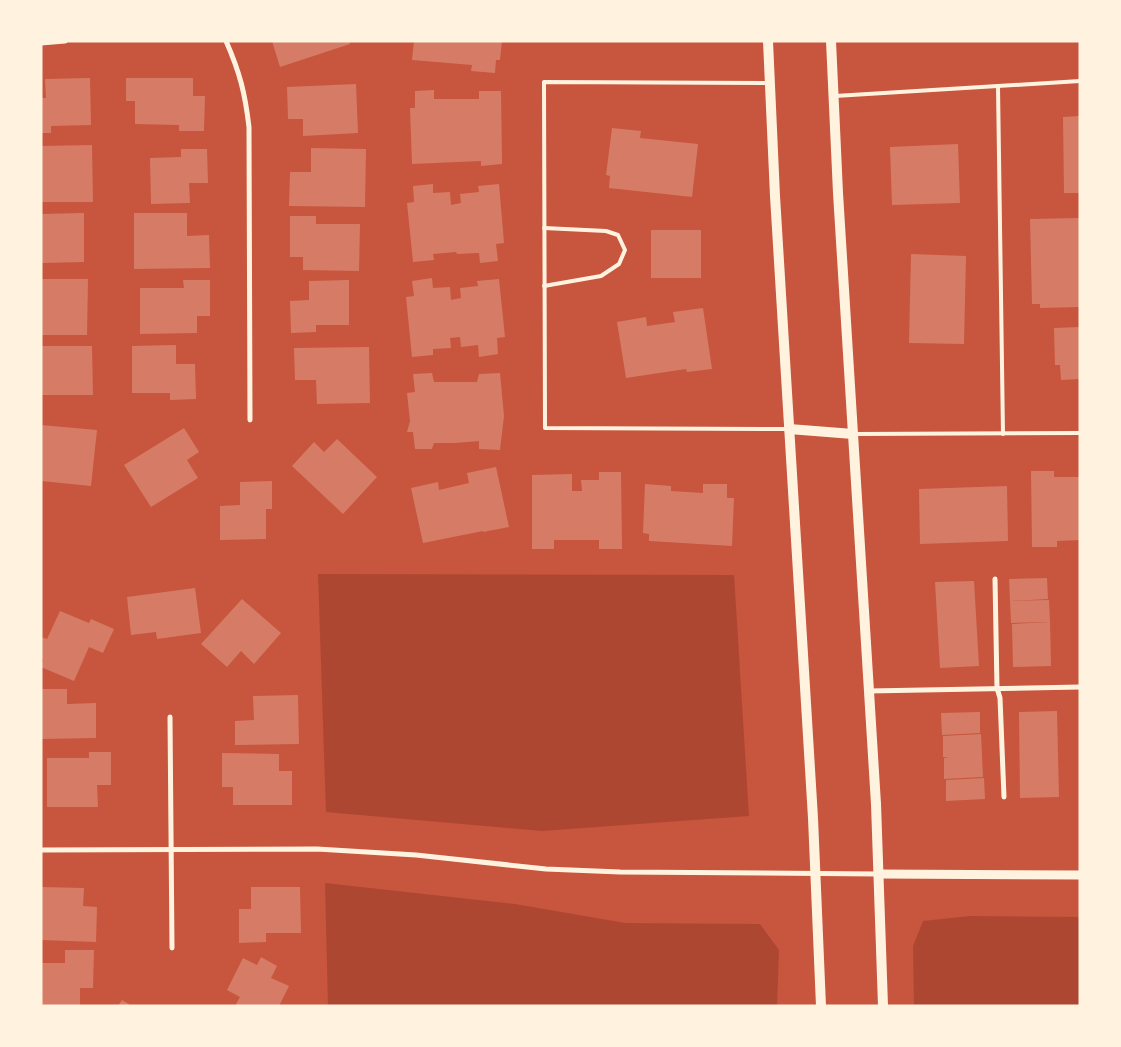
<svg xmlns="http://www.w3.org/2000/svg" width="1121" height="1047" font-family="Bitter,serif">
	<rect width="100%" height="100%" fill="#c8553d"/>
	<g fill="#ae4732">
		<path d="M318,574L734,575L749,816L542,831L326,812Z"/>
		<path d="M325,883L515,904L625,923L760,924L779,950L777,1006H328Z"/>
		<path d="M970,916L1080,917V1006H914L913,946L923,921Z"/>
	</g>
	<g fill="#d67c66">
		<path d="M272,41H349L350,44L280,67Z"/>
		<path d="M414,41H502L500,60H496L495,73L471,71L472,65L412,60Z"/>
		<path d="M90,78L91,125L51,126V133H41V98H46L45,79Z"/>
		<path d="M126,78H193V96H205L204,131H179V125L135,124V101H126Z"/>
		<path d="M356,84L358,133L303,136V119H288L287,87Z"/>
		<path d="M434,90V99H479V91H501L502,164L481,166V161L412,164L410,108H415V91Z"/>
		<path d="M1080,116V193H1064L1063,117Z"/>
		<path d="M612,128L641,131L640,138L698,144L692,197L609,188L610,176L606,175Z"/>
		<path d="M958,144L960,203L892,205L890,147Z"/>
		<path d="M92,145L93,202H41V146Z"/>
		<path d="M311,148L366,149L365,207L289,206L290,172H311Z"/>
		<path d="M181,149H207L208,183H189L190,203L151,204L150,158L181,157Z"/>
		<path d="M433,184V193L450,192L451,205L461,203L460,194L479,192L478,186L499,184L504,243L496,244L498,261L480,263L479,253L457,254L456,252L433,254L434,260L413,262L407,203L414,202L413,186Z"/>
		<path d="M84,213V262L41,263V214Z"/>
		<path d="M134,213H187V236L209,235L210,268L134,269Z"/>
		<path d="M290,216H316V224H360L359,271L303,270V257H290Z"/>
		<path d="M1080,218V307L1040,308V304H1032L1030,219Z"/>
		<rect x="651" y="230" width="50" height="48"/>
		<path d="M911,254L966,256L964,344L909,343Z"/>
		<path d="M432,278L433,288L450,287L451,300L461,298L460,288L478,286L477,281L499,279L505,337L497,338L498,354L479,357L478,345L461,347L460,337L450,338L451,348L433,349V355L412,357L406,297L414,296L412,281Z"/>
		<path d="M41,279H88L87,335H41Z"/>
		<path d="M183,280H210V316H197V333L140,334V288H184Z"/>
		<path d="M349,280V325H316V332L291,333L290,301L309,300V281Z"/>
		<path d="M703,308L712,369L687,372L686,369L626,378L617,322L646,317L647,326L675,322L673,312Z"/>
		<path d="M1080,327V379L1061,380L1060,365H1055L1054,328Z"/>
		<path d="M176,345V364H195L196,399L170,400V393H132V346Z"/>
		<path d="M41,346H92L93,395H41Z"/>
		<path d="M369,347L370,403L317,404L316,380H295L294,348Z"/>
		<path d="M432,373L434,382H477L479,374L500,373L504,416L500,450L479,449V441L455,443H434L432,449H415L413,432H407L410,421L407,393L415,392L413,374Z"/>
		<path d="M41,425L97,430L91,486L41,481Z"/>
		<path d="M184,428L199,452L187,460L198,478L151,507L124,465Z"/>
		<path d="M337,439L377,477L343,514L292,466L314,442L324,452Z"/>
		<path d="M496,467L509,527L483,532V531L423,543L411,488L438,482L439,490L469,483L467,473Z"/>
		<path d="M1031,471H1054V477H1080V540L1057,541V547H1032Z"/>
		<path d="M599,472H621L622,549H599V540H554V549H532V475L572,474V491H582L581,480H599Z"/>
		<path d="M272,481V509H266V539L220,540V506L240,505V482Z"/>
		<path d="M645,484L671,486V491L703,493V484H727V498H734L732,546L649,541V534L643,533Z"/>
		<path d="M1007,486L1008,541L920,544L919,489Z"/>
		<path d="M1047,578L1048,599L1010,601L1009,579Z"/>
		<path d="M974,581L979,666L940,668L935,582Z"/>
		<path d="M195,588L201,633L157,639L156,632L131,635L127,597Z"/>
		<path d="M242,599L281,633L254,664L241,651L227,667L201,644Z"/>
		<path d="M1049,600L1050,622L1011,623L1010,601Z"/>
		<path d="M60,611L89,623L91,619L114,629L103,653L89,647L74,681L41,667L43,660L41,659V637L47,639Z"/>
		<path d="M1050,622L1051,666L1013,667L1012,624Z"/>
		<path d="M41,689H67V704L96,703V738L41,739Z"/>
		<path d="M298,695L299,744L235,745V721L254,720L253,696Z"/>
		<path d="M1057,711L1059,797L1020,798L1019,712Z"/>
		<path d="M980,712V733L942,735L941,713Z"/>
		<path d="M981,734L983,777L944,779V758L949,757H943V736Z"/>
		<path d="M89,752H111V785H97L98,807H47V758H89Z"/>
		<path d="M222,753L279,754V771H292V805H233V787H222Z"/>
		<path d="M984,778L985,799L946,801V780Z"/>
		<path d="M41,887L84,888L83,906L97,907L96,942L41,940Z"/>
		<path d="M251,887H300L301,933H266V942L239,943V909H251Z"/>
		<path d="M65,950H94L93,988H80V1006H41V963H65Z"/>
		<path d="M261,957L277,966L271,978L289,986L279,1006H235L240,997L227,990L243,958L257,965Z"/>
		<path d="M122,1000L132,1006H118Z"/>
	</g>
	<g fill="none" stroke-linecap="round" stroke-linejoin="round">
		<g stroke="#fff3e0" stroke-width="4">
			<path d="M768,83L544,82L545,428L787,429"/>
			<path d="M998,86L1003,434"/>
			<path d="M835,96L1080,81"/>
			<path d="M544,228L606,231L618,235L625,250L619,264L601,276L544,286"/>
			<path d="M855,434L1080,433"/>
		</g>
		<g stroke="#fff3e0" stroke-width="5">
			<path d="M226,41C240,73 245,93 249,127L250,420"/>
			<path d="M41,43L65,41"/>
			<path d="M995,579L997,688L1000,698L1004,797"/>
			<path d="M869,691L1080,687"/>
			<path d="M170,717L172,948"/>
			<path d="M41,850L317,849L416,855L546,869L620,872L878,874"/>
		</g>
		<path stroke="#fff3e0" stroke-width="9" d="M878,874L1080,875"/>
		<g stroke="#fff3e0" stroke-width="10">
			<path d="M768,41L775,196L813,818L821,1006"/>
			<path d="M831,41L838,193L876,804L883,1006"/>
			<path d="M789,429L853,434"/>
		</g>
	</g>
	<rect width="1121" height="1047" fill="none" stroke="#fff3e0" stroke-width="85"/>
</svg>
